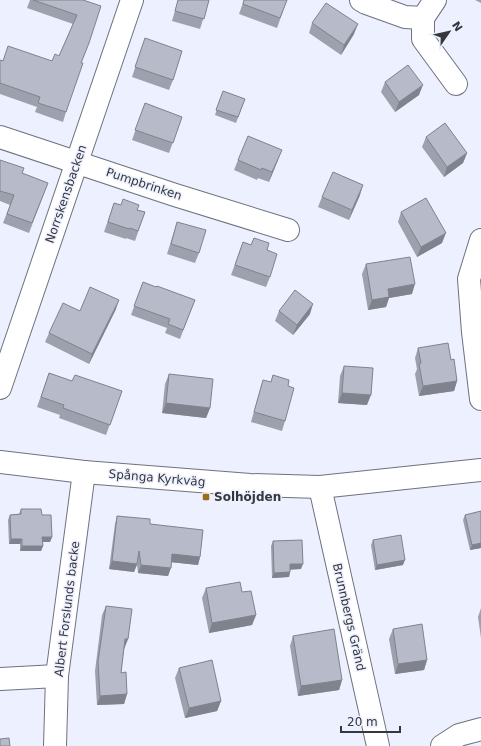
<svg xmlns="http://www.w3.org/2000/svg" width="481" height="746" font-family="'DejaVu Sans',sans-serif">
	<rect width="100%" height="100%" fill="#edf0ff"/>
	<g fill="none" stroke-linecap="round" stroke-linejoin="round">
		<defs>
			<g id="minor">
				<path d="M361,0L366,3L405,17L423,18"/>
				<path d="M435,0L423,18V39L456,84"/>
				<path d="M0,137L175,195L288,230"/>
				<path d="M481,240L469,279L473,332L481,399"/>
				<path d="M0,388L132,0"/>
				<path d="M0,462L84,472L250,485L320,487L481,470"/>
				<path d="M320,487L378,746"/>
				<path d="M0,679L57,676"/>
				<path d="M55,746L57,676L84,472"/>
				<path d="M442,746L459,735L481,729"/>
			</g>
		</defs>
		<use href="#minor" stroke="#6f717e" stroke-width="24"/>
		<use href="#minor" stroke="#fff" stroke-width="22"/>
	</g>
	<g fill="#9da0ad">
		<path d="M30,0H83L89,43L81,63L66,112L63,122L35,112L37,107L0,94V60L3,61H52L59,56L73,24L27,8Z"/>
		<path d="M178,0H209L200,29L172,21Z"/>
		<path d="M244,0H287L277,28L239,14Z"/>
		<path d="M475,0H481V3Z"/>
		<path d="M312,23L354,34L341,55L309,33Z"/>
		<path d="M145,38L173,80L169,90L132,77Z"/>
		<path d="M385,82L419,95L395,112L381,92Z"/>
		<path d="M223,91L245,99L236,123L215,115Z"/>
		<path d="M145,103L182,117L169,153L132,140Z"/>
		<path d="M426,137L467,153L463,163L444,177L422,147Z"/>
		<path d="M0,160L22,173L48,183L29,233L3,223L10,205L0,201Z"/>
		<path d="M238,160H278L269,182L258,178L257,180L234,170Z"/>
		<path d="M360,195L349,220L318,207L322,197Z"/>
		<path d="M114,203L145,212L135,241L126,238V239L104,232Z"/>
		<path d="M401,212L442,243L417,257L398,222Z"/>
		<path d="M177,222L199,253L195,263L167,254Z"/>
		<path d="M254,238L267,250L270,277L266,287L231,275L243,242L251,245Z"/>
		<path d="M366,264L412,294L389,298L386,307L368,310L362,274Z"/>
		<path d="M143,282L156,287L195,300L180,339L165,333L167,328L131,315Z"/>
		<path d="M116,309L89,364L45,342L49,333L80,311Z"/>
		<path d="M279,311L310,314L293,335L275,321Z"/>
		<path d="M418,348L451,360L457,381L454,391L419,396L415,374L417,369L415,358Z"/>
		<path d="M344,366L367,405L338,403L340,376Z"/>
		<path d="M49,373L72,381L122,391L106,435L59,418L60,415L37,407Z"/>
		<path d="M169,374L210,408L206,418L162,413L165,384Z"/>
		<path d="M273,375L288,386L285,421L282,431L251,422L260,390L263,380L271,382Z"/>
		<path d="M21,509L42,515L52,537L50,542H42L43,546L41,551H20V544H9L8,520L10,515L19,514Z"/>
		<path d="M481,511V548L470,550L463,520L465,515Z"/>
		<path d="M117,516L150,524L200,557L198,565L171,562L168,576L138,573L137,565L134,572L109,569L115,524Z"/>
		<path d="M373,540L403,565L375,570L371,545Z"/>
		<path d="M273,541L301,569H290V572L289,577L272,578L271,546Z"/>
		<path d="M206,588L242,592L256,615L252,625L209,633L202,598Z"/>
		<path d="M106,606L128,639L124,649L121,673L127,694L124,704L97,705L95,671L102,615Z"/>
		<path d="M481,608V638L478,617Z"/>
		<path d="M393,629L427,660L424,670L395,674L389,639Z"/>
		<path d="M293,636L342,680L339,690L298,696L290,646Z"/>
		<path d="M179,668L221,701L217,711L185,718L175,678Z"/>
	</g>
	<g fill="#80828d">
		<path d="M358,24L354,34L341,55L344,45Z"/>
		<path d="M423,85L419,95L395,112L399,102Z"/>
		<path d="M282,150L278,160L269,182L272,172Z"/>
		<path d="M467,153L463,163L444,177L447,167Z"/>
		<path d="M363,185L360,195L349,220L352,210Z"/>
		<path d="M446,233L442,243L417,257L421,247Z"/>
		<path d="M415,284L412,294L389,298L386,307L368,310L372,300L388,289Z"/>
		<path d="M119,300L116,309L89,364L92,354Z"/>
		<path d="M313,304L310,314L293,335L297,325Z"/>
		<path d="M457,381L454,391L419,396L423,386Z"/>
		<path d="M342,393L371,395L367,405L338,403Z"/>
		<path d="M166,403L210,408L206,418L162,413Z"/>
		<path d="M42,537H52L50,542H40Z"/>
		<path d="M11,539H22L20,544H9Z"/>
		<path d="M481,543V548L470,550L472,545Z"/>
		<path d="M22,546H43L41,551H20Z"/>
		<path d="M172,554L200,557L198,565L169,562Z"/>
		<path d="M405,560L403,565L375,570L377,565Z"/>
		<path d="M112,561L137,564L134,572L109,569Z"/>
		<path d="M290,564H303L301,569L288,570Z"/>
		<path d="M141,565L171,568L168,576L138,573Z"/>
		<path d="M290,572L289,577L272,578L274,573Z"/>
		<path d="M256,615L252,625L209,633L212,623Z"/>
		<path d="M125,639H128L124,649L121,648Z"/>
		<path d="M427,660L424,670L395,674L398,664Z"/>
		<path d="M342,680L339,690L298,696L301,686Z"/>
		<path d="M127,694L124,704L97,705L100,696Z"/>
		<path d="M221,701L217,711L185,718L189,708Z"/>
	</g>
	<g fill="#b7bac9" stroke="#80828d">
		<path d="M33,0H83L101,6L89,43L81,63H83L66,112L38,103L40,97L0,83V60L3,61L8,46L52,61L55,54L59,56L77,15Z"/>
		<path d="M178,0H209L204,19L175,11Z"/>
		<path d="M244,0H287L280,18L243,4Z"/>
		<path d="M326,3L358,24L344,45L312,23Z"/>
		<path d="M145,38L182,51L173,80L135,67Z"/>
		<path d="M408,65L423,85L399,102L385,82Z"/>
		<path d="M223,91L245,99L238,117L216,110Z"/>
		<path d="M145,103L182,117L173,143L135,130Z"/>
		<path d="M445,123L467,153L447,167L426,137Z"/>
		<path d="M248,136L282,150L272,172L262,168L261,170L238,160Z"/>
		<path d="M0,160L24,168L22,173L48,183L32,223L7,214L14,195L0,191Z"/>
		<path d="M333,172L363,185L352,210L322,197Z"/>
		<path d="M426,198L446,233L421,247L401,212Z"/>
		<path d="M123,199L139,205L137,210L145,212L138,231L130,228L129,229L108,222L114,203L121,205Z"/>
		<path d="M177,222L206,230L199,253L171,244Z"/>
		<path d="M254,238L269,243L267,250L277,254L270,277L235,265L243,242L251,245Z"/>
		<path d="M410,257L415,284L388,289L389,297L372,300L366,264Z"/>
		<path d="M143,282L156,287L157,286L195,300L183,330L168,324L170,319L134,306Z"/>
		<path d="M90,287L119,300L92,354L49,333L63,303L80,311Z"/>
		<path d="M295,290L313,304L297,325L279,311Z"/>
		<path d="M448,343L451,360L454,359L457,381L423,386L419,364L421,363L418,348Z"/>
		<path d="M344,366L373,368L371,395L342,393Z"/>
		<path d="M49,373L72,381L75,375L122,391L110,425L63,408L64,405L41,397Z"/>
		<path d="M169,374L213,379L210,408L166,403Z"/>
		<path d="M273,375L289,380L288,386L294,388L285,421L254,412L263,380L271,382Z"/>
		<path d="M21,509H41L42,515H51L52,537H42L43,546H22V539H11L10,515L21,514Z"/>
		<path d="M481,511V543L472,545L465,515Z"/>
		<path d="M117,516L150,519V524L203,530L200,557L172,554L171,568L141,565L139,551L137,564L112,561Z"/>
		<path d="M401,535L405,560L377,565L373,540Z"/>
		<path d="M302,540L303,564H290V572L274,573L273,541Z"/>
		<path d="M240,582L242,592L251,591L256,615L212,623L206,588Z"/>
		<path d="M106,606L132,609L128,639H125L121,673L126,672L127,694L100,696L98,662Z"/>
		<path d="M422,624L427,660L398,664L393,629Z"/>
		<path d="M334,629L342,680L301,686L293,636Z"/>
		<path d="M212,660L221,701L189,708L179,668Z"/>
		<path d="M9,738L10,746H0V739Z"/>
	</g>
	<rect fill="#9b6e1e" stroke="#edf0ff" stroke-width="1.5" x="202" y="493" width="8" height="8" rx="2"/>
	<g text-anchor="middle" stroke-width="3" stroke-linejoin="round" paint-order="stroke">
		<g font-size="12" fill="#35373c" stroke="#edf0ff">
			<text transform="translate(144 184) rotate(18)" y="4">Pumpbrinken</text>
			<text transform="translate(66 194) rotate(-71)" y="4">Norrskensbacken</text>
			<text transform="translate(157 478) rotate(5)" y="4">Spånga Kyrkväg</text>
			<text transform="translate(67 609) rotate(-83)" y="4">Albert Forslunds backe</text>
			<text transform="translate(349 617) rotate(77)" y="4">Brunnbergs Gränd</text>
		</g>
		<g font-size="12" font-weight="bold" fill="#35373c" stroke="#edf0ff" text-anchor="start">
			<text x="214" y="501">Solhöjden</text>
		</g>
	</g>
	<g transform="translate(449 32) rotate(56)" stroke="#edf0ff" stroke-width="3" paint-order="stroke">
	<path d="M0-3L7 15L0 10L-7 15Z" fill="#35373c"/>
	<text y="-6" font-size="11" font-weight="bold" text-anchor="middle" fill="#35373c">N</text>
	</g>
	<path d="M341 726v6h59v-6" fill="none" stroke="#35373c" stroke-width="2"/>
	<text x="347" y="726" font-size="12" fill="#35373c" stroke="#edf0ff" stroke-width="3" paint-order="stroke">20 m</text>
</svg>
